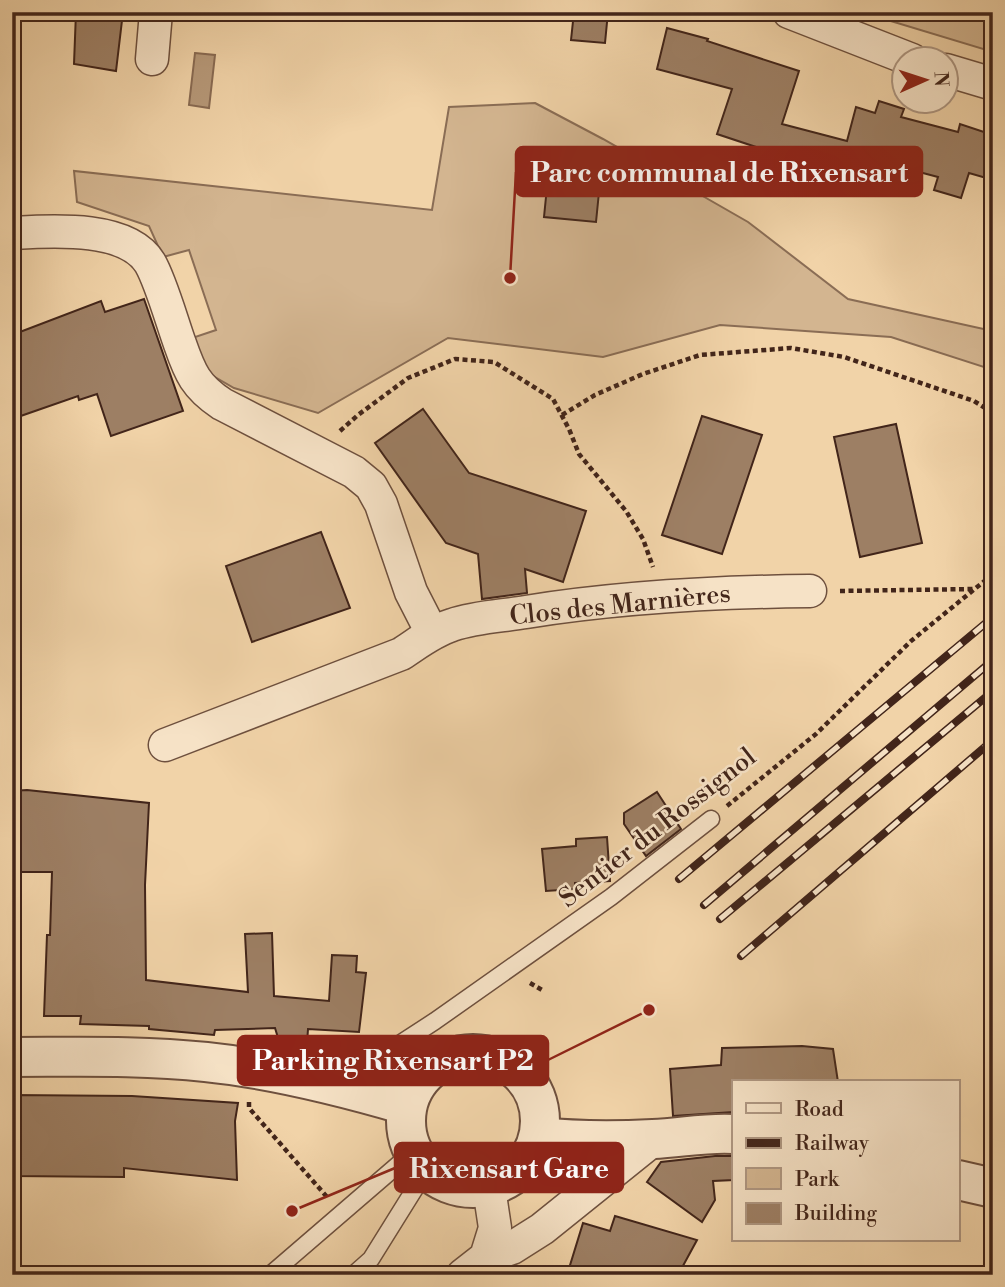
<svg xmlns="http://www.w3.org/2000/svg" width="1005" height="1287" font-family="'Libre Bodoni',serif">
	<rect width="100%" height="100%" fill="#f1d3a8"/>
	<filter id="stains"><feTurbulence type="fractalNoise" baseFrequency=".00286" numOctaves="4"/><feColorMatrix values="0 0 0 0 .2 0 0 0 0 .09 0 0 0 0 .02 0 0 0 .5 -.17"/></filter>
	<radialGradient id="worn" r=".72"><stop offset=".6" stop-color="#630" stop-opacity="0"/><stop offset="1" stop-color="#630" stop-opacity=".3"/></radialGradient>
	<g fill="#d3b590" stroke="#8a6d55" stroke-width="2">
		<path d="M861,12H993V52Z"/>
		<path d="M535,103L603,139L748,222L848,299L988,330L993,329V370L891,337L720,325L603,357L448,338L318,413L234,388L208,373L192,338L216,330L189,250L163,257L149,226L77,202L74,171L432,210L449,107Z"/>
	</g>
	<path fill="#b69878" stroke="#886a52" stroke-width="2" d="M195,53L215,55L209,108L189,105Z"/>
	<g fill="#9d7f64" stroke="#42251a" stroke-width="2">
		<path d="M76,12H123L116,71L74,64Z"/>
		<path d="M574,12H608L605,43L571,40Z"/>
		<path d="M667,28L708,39L707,41L799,71L782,124L847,141L856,107L875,113L879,101L904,109L901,117L958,132L960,124L993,135V180L969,173L961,198L934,190L938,177L889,164L861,173L838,166H813L717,134L732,89L657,69Z"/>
		<path d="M551,147L603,152L596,222L544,217Z"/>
		<path d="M144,299L183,411L111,436L97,394L79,400L78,396L12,419V335L101,301L105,312Z"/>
		<path d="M423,409L469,473L586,511L563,582L525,569L527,593L482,599L478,554L446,543L375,443Z"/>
		<path d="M702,416L762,435L722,554L662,535Z"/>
		<path d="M896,424L922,543L860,557L834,437Z"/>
		<path d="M321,532L350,608L252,642L226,566Z"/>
		<path d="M27,790L149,803L145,885L146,980L248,992L245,934L272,933L274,996L329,1001L332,955L357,956L356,972L366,973L359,1032L308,1029L307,1044L279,1041L275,1028L215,1030L214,1035L149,1029V1026L80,1024L81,1016H44L47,935H50L52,872H12V791Z"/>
		<path d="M657,792L681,829L646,856L624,824V813Z"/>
		<path d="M607,837L610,881L575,883V889L546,891L542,849L576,846V839Z"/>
		<path d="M802,1046L833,1049L838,1082H734V1112L673,1116L670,1069L721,1065L722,1048Z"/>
		<path d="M12,1095L132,1096L238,1103L235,1121L237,1180L124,1168V1177L12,1176Z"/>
		<path d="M715,1156H734V1180L713,1181L715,1200L702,1222L647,1182L661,1162Z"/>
		<path d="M615,1216L697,1240L678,1275H567L583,1223L610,1231Z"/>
	</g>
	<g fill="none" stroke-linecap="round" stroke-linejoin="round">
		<defs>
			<g id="service">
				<path d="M332,1078L392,1049L435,1021L611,897L711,819"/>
				<path d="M270,1275L400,1163L412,1148"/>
				<path d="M353,1275L371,1259L419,1182L433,1173"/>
			</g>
			<g id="minor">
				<path d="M789,12L912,60"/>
				<path d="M152,59L156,12"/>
				<path d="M946,70L993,84"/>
				<path d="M12,233C50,231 127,225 150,263C161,282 172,322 180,344C190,373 196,387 222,404L354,472L371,486L381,504L411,592L432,633"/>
				<path d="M165,745L401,654C418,643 433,631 452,625C475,617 502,616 526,612C620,597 715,592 810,591"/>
				<path d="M486,1257L512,1248L542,1229L654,1139"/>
				<path d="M463,1275L486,1257L495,1228L489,1188"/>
			</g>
			<g id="tertiary">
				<circle cx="473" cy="1121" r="67"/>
				<path d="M12,1057C77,1057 142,1055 206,1062C274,1069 341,1086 406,1105"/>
				<path d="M540,1137C577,1141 615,1141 653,1139C680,1138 707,1132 734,1134"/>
				<path d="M958,1180L993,1188"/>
			</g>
		</defs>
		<use href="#service" stroke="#6e503e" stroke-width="19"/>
		<use href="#minor" stroke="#6e503e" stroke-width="35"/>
		<use href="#tertiary" stroke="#6e503e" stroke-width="42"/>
		<g stroke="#42251a" stroke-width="4.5" stroke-dasharray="5 3.5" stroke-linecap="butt">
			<path d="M562,415L595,395L643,374L700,355L791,348L844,357L974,401L993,413"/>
			<path d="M340,431L358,415L408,378L455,359L494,362L553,399L569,429L579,454L626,511L643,539L653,567"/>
			<path d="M840,591L974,589"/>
			<path d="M727,806L816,734L911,641L993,574"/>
			<path d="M530,983L542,990"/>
			<path d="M249,1102V1108L327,1197"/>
		</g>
		<use href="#service" stroke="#f6e2c6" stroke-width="16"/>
		<use href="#minor" stroke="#f6e2c6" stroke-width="32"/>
		<use href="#tertiary" stroke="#f6e2c6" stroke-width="38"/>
		<defs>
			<g id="rail">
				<path d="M679,879L993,617"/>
				<path d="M704,905L993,660"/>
				<path d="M720,919L993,691"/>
				<path d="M741,956L993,740"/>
			</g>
		</defs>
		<use href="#rail" stroke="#42251a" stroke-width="8"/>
		<use href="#rail" stroke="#f6e2c6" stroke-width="5" stroke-dasharray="16" stroke-linecap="butt"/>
	</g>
	<g text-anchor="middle" stroke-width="5" stroke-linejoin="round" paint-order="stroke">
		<g font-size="26" fill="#42251a" stroke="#f6e2c6">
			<text transform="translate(620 604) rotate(-6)" y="9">Clos des Marnières</text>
			<text transform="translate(657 827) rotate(-38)" y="9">Sentier du Rossignol</text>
		</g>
	</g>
	<path fill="none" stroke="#8f2418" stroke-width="2.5" d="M510 278L516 172M649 1010L548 1060M292 1211L395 1168"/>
	<g fill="#8f2418" stroke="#f6e2c6" stroke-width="2.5">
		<circle cx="510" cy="278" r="7"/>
		<circle cx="649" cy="1010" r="7"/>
		<circle cx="292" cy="1211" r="7"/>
	</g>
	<g fill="#8f2418" stroke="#8f2418" stroke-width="2.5">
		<rect x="516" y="147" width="406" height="49" rx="7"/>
		<rect x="238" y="1036" width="310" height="49" rx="7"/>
		<rect x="395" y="1143" width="228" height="49" rx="7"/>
	</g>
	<g font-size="28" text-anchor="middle" font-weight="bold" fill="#fff">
		<text x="719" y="182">Parc communal de Rixensart</text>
		<text x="393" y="1070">Parking Rixensart P2</text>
		<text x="509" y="1178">Rixensart Gare</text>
	</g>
	<rect width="1005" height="1287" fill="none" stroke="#f1d3a8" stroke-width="42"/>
	<rect x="14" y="14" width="977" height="1259" fill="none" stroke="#42251a" stroke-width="3.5"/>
	<rect x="21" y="21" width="963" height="1245" fill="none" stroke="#42251a" stroke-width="2"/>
	<rect x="732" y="1080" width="228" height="161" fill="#f6e2c6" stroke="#ae9681" stroke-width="2"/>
	<rect x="746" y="1103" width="35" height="10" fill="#f6e2c6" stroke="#ae9681" stroke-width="2"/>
	<text x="795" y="1116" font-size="21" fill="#42251a">Road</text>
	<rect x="746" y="1138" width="35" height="10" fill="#42251a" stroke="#ae9681" stroke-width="2"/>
	<text x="795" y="1150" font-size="21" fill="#42251a">Railway</text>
	<rect x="746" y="1168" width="35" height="21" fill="#d3b590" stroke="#ae9681" stroke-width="2"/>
	<text x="795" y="1186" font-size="21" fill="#42251a">Park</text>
	<rect x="746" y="1203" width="35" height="21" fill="#9d7f64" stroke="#ae9681" stroke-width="2"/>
	<text x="795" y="1220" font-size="21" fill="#42251a">Building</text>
	<g transform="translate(925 80) rotate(87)"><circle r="33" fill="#f6e2c6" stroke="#ae9681" stroke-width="2"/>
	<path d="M0-5L12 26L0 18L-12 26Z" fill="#8f2418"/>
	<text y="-10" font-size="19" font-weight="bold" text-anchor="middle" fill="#42251a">N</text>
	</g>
	<rect width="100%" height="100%" filter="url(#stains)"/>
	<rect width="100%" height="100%" fill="url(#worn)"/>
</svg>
